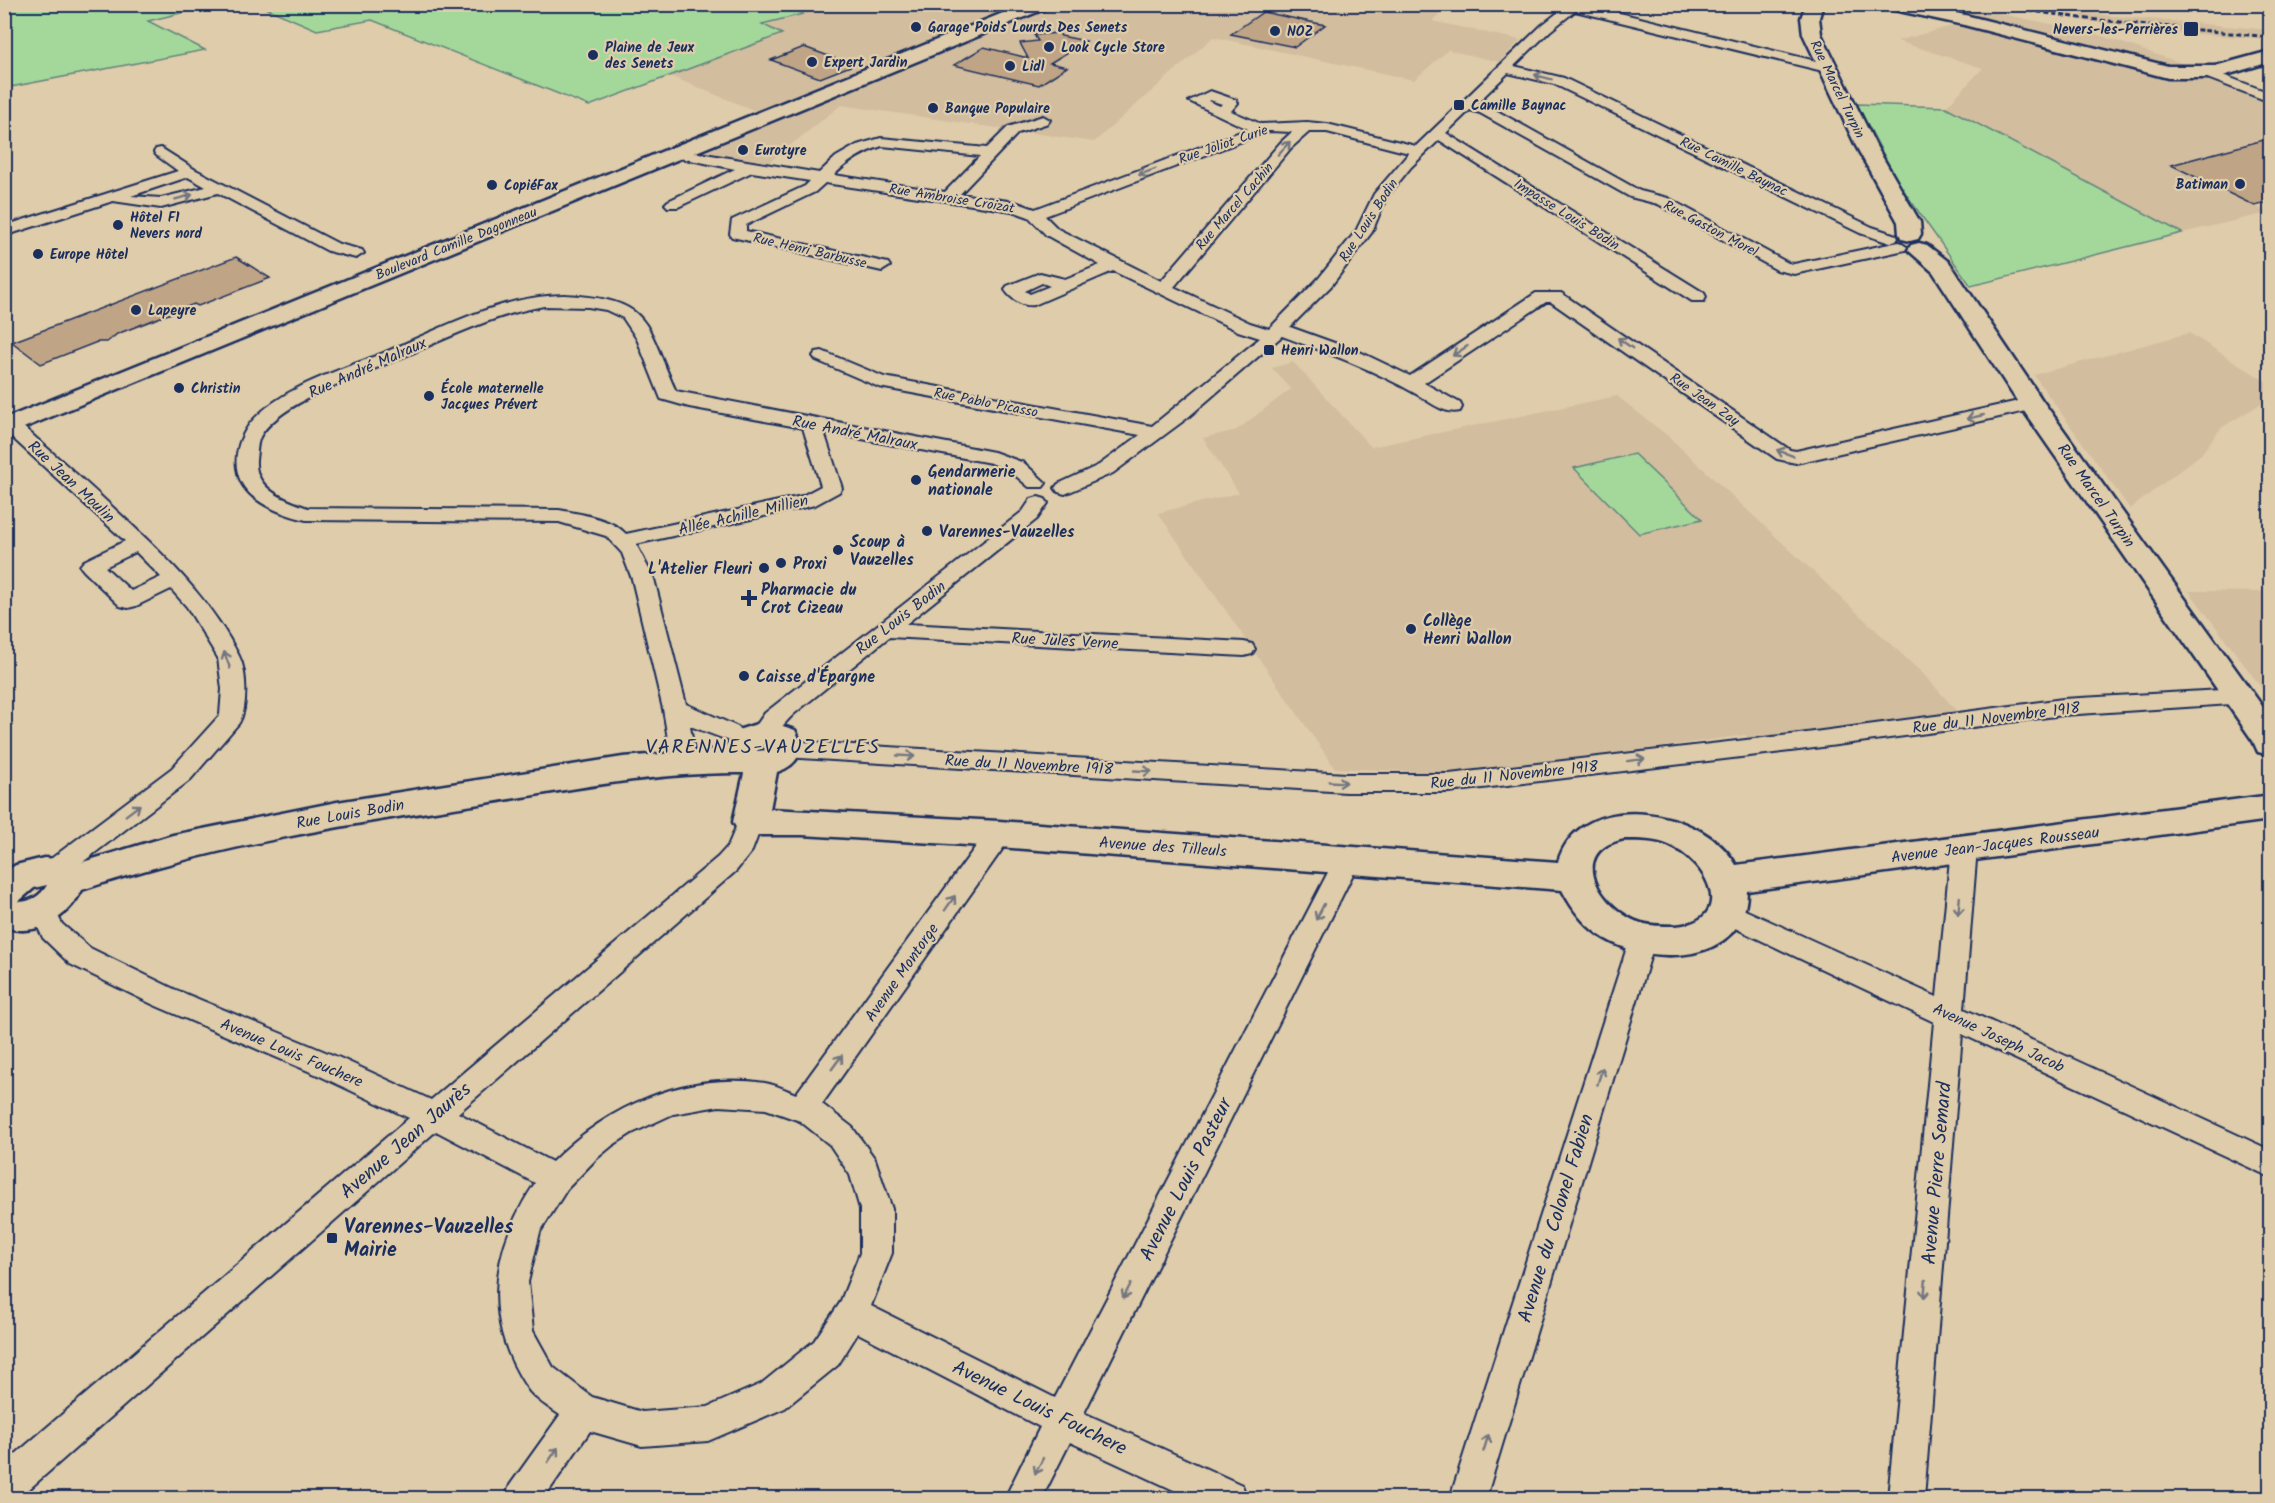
<svg xmlns="http://www.w3.org/2000/svg" width="2275" height="1503" font-family="Kalam,sans-serif">
	<rect width="100%" height="100%" fill="#dfccaa"/>
	<filter id="ink" filterUnits="userSpaceOnUse"><feTurbulence type="fractalNoise" baseFrequency=".0167" numOctaves="2"/><feDisplacementMap in="SourceGraphic" scale="12" xChannelSelector="R" yChannelSelector="G"/><feConvolveMatrix kernelMatrix="1 2 1 2 8 2 1 2 1" color-interpolation-filters="sRGB"/></filter>
	<g filter="url(#ink)">
		<g fill="#d2bd9e">
			<path d="M785,4H1449L1432,21L1520,40L1500,62L1448,50L1414,80L1213,37L1094,142L841,105L767,164L691,153L773,118L670,76L781,34L761,24L802,14Z"/>
			<path d="M1906,5H1957L2090,32L2231,80L2270,97V202L2256,206L2267,213L2182,233L1946,107L1983,68L1897,41L1974,20Z"/>
			<path d="M2081,13L2270,30V39L2167,32L2165,30L2084,21Z"/>
			<path d="M2189,333L2270,384V398L2221,428L2201,454L2130,509L2034,375Z"/>
			<path d="M1293,362L1371,447L1617,396L1669,437L1924,675L1957,711L1834,734L1749,740L1745,735L1584,758L1449,773L1335,768L1158,513L1239,493L1203,438L1237,430L1291,389L1272,368Z"/>
			<path d="M2189,591L2270,592V699Z"/>
		</g>
		<g fill="#a4d89b" stroke="#60847c" stroke-width="1.5">
			<path d="M4,5L5,4L214,5L148,21L205,50L5,88Z"/>
			<path d="M785,5L803,14L762,24L782,34L589,106L372,20L317,30L259,5Z"/>
			<path d="M1857,104L1946,107L2182,233L1971,286L1899,184Z"/>
			<path d="M1634,454L1702,519L1639,534L1574,468Z"/>
		</g>
		<g fill="#c0a486" stroke="#1b2f5e" stroke-width="1.5">
			<path d="M1263,12L1325,25L1295,47L1231,34Z"/>
			<path d="M1059,33L1061,36L1086,41L1050,63L1067,67L1039,85L954,65L984,47L1028,58L1020,43L1038,41L1034,35Z"/>
			<path d="M804,47L853,65L820,78L771,60Z"/>
			<path d="M2271,138V202L2255,206L2171,165Z"/>
			<path d="M236,257L270,278L198,306L194,304L166,315L117,334L107,342H97L41,364L12,342Z"/>
		</g>
		<g fill="none" stroke-linecap="round" stroke-linejoin="round">
			<defs>
				<g id="street">
					<path d="M1569,4H1583L1832,65L1834,68L1827,72L1575,11L1550,31L1514,66L1564,78L1872,227L1896,235L1898,238L1896,241L1890,243L1860,233L1554,84L1508,73L1477,103L1490,107L1640,191L1668,198L1788,263L1794,264L1899,242L1907,247L1905,250L1794,274L1777,270L1658,204L1630,197L1480,113L1470,110L1446,133L1704,293L1706,297L1704,301H1692L1439,140L1411,167L1386,198L1372,232L1331,286L1290,327L1362,353L1410,376L1536,293H1561L1790,450L1796,451L2032,398L2039,400L2041,404L2039,408L1796,463L1777,459L1551,302H1546L1424,383L1460,403L1462,407L1460,411C1445,415 1430,402 1418,395C1375,370 1328,353 1282,336L1186,419L1113,473L1065,494L1058,492L1055,488L1058,484L1099,465L1140,435L879,387L816,360L813,356L816,352L822,351L884,377L1152,426L1260,338L1238,331L1113,271L1034,305C1023,307 1011,299 1005,290L1007,286L1040,273L1065,279L1100,265L1046,235L1029,217L1012,211L825,183L815,192L746,225V231L888,263L890,266L882,271L732,237L730,234L732,220L805,186L810,181L752,172L678,207H668L665,204L668,201L735,169L670,156L668,153L670,150L675,149L819,173L836,157L857,145L881,138L987,148L1008,127L1043,116L1050,120L1048,123L1018,133L960,194L1015,202L1035,209L1248,129L1189,101L1210,91L1236,100L1238,103L1231,111L1261,124L1307,122L1327,124L1416,146L1542,25ZM1210,100L1222,104L1220,106L1208,101ZM1269,131L1292,132L1281,142L1161,281L1058,229L1045,216ZM1309,132H1327L1409,153L1374,194L1356,231L1319,278L1269,329L1250,323L1174,287L1291,148ZM882,146L980,156L945,192L834,175C848,161 863,152 882,146ZM1042,283L1050,286L1030,294L1025,291Z"/>
					<path d="M2207,69L2270,93V102L2202,76L2200,73L2202,70Z"/>
					<path d="M161,148L194,169L339,244L362,250L364,253L356,258L328,251L218,193L161,208L113,201L4,236V226L178,171L156,155L154,152L156,149ZM188,177L206,187L161,198L131,196Z"/>
					<path d="M564,295C653,299 644,322 676,391L994,452L1024,463L1046,483L1043,487H1029L1010,471L991,463L824,432L842,488L839,492L815,505L636,544L654,579L686,704L738,727L742,733L738,739L730,741L690,726L694,751L690,757L682,759L674,757L670,751L663,709L632,579L622,553L606,536L559,522L306,520C281,514 244,501 238,473C233,454 241,433 254,419C287,385 341,370 383,353C442,328 499,296 564,295ZM544,306L588,307L606,310L623,318L637,339L661,399L689,407L803,428L821,486L802,496L626,534C611,518 580,514 559,510L308,508C285,500 254,489 256,460C257,453 257,443 260,437C279,402 362,375 398,359C446,339 492,315 544,306Z"/>
					<path d="M4,414L11,416C53,453 95,490 136,529C176,567 214,606 239,656C247,671 248,708 239,723L190,780L62,878L53,881L44,878L40,871L44,864L172,768L220,715L222,689L218,658L187,607L171,589L136,606L128,608L120,606L84,571L80,566L84,561L125,541L4,430ZM136,552L161,577L131,591L105,567Z"/>
					<path d="M1038,497L1045,499L1048,503L1037,519L906,624L1244,642L1252,644L1255,649L1252,654L1244,656L889,637L795,713C782,724 773,744 755,739L751,733L765,713L1023,511L1031,499Z"/>
					<path d="M2239,689L2247,691L2251,697L2247,703L2063,715L1799,750L1449,792H1346L785,757L777,755L773,749L777,743L785,741L1346,774H1449L1799,734L2063,699Z"/>
					<path d="M750,813L759,815L763,822L752,851L736,871L458,1113L552,1162C607,1106 686,1071 765,1083C776,1085 786,1090 796,1094L990,827L999,825L1008,827L1012,834L1008,841L822,1104L852,1127L875,1159L892,1209V1253L871,1306L1055,1398L1338,853L1347,850L1356,853L1360,860L1084,1413L1242,1485L1247,1498H1191L1070,1442L1042,1498H1005L1040,1427L858,1333L838,1365L785,1408L708,1441L642,1446L590,1431L544,1498H505L510,1485L560,1415C550,1408 535,1399 528,1389C482,1321 490,1250 535,1183L436,1131L19,1498H4V1464L409,1118L320,1076L154,1005L70,964L43,938L30,911L34,904L43,901L52,904L62,924L90,948L174,989L340,1058L431,1100L718,857L728,846L741,815ZM719,1106L766,1109L800,1121L830,1145L850,1175L860,1209V1253L840,1303L814,1341L761,1384L708,1407L642,1412L592,1397L553,1367L533,1331L528,1282L540,1232L567,1189L596,1159L613,1145L632,1133L673,1114Z"/>
					<path d="M1964,838L1973,841L1977,848L1964,1009L2270,1150V1177L1962,1034L1924,1498H1888L1934,1022L1718,920L1714,913L1718,906L1727,903L1736,906L1937,997L1951,848L1955,841Z"/>
					<path d="M1643,927L1653,930L1656,938L1486,1498H1450L1630,938L1633,930Z"/>
				</g>
				<g id="secondary">
					<path d="M1806,4H1823L1819,18L1821,34L1876,146L1920,222L1921,234L1918,239L1910,241L1902,239L1899,234L1898,222L1856,146L1803,34L1801,18Z"/>
					<path d="M1883,4H1917L1965,15L2168,66H2215L2270,51V62L2216,78H2168L1964,25L1885,8Z"/>
					<path d="M1919,243L1927,245L1949,262L2042,400L2270,717V755L2258,752L2253,741L2019,404L1933,272L1908,250L1911,245Z"/>
					<path d="M763,722H771L795,730C806,749 799,765 777,772L770,809L999,821L1558,862C1579,786 1705,808 1736,865L2264,796L2270,798V820L1747,891C1747,964 1652,967 1604,938C1585,927 1572,909 1562,890L999,847L802,835H750L738,831L733,822L744,773C657,772 572,789 486,803C349,824 213,846 82,890C67,918 37,938 4,927V872L16,865L44,858L59,859L73,865L173,835L337,802L623,757L724,749L735,731ZM766,744L769,746L767,750L757,751L759,747ZM1624,839C1639,839 1656,839 1669,845C1710,863 1737,923 1673,926C1662,926 1651,926 1641,923C1602,911 1564,852 1624,839ZM47,885C41,896 30,902 18,902L34,888Z"/>
				</g>
				<path id="primary" d="M1025,4H1049L1047,8L4,436V419Z"/>
			</defs>
			<use href="#street" stroke="#1b2f5e" stroke-width="4"/>
			<use href="#secondary" stroke="#1b2f5e" stroke-width="5"/>
			<use href="#primary" stroke="#1b2f5e" stroke-width="5"/>
			<use href="#street" fill="#dfccaa" fill-rule="evenodd"/>
			<use href="#secondary" fill="#dfccaa" fill-rule="evenodd"/>
			<use href="#primary" fill="#dfccaa" fill-rule="evenodd"/>
			<path stroke="#1b2f5e" stroke-width="3" stroke-dasharray="5 3" stroke-linecap="butt" d="M1982,4L2088,19L2270,37"/>
		</g>
		<defs><path id="oneway-shaft" d="M-6 0H5M1.5-3L5.5 0L1.5 3" fill="none" stroke-width="1.6" stroke-linecap="round" stroke-linejoin="round" transform="scale(1.5)"/></defs>
		<g stroke="#737680">
			<use href="#oneway-shaft" transform="translate(1543 77) rotate(-165)"/>
			<use href="#oneway-shaft" transform="translate(1284 148) rotate(-47)"/>
			<use href="#oneway-shaft" transform="translate(1147 172) rotate(159)"/>
			<use href="#oneway-shaft" transform="translate(184 197) rotate(-15)"/>
			<use href="#oneway-shaft" transform="translate(1625 343) rotate(-145)"/>
			<use href="#oneway-shaft" transform="translate(1460 351) rotate(147)"/>
			<use href="#oneway-shaft" transform="translate(1975 417) rotate(167)"/>
			<use href="#oneway-shaft" transform="translate(1785 453) rotate(-159)"/>
			<use href="#oneway-shaft" transform="translate(227 660) rotate(-110)"/>
			<use href="#oneway-shaft" transform="translate(906 756) rotate(3)"/>
			<use href="#oneway-shaft" transform="translate(1636 760) rotate(-7)"/>
			<use href="#oneway-shaft" transform="translate(1143 771) rotate(3)"/>
			<use href="#oneway-shaft" transform="translate(1338 782) rotate(3)"/>
			<use href="#oneway-shaft" transform="translate(133 810) rotate(-37)"/>
			<use href="#oneway-shaft" transform="translate(950 903) rotate(-55)"/>
			<use href="#oneway-shaft" transform="translate(1959 906) rotate(95)"/>
			<use href="#oneway-shaft" transform="translate(1320 912) rotate(117)"/>
			<use href="#oneway-shaft" transform="translate(837 1062) rotate(-54)"/>
			<use href="#oneway-shaft" transform="translate(1600 1076) rotate(-73)"/>
			<use href="#oneway-shaft" transform="translate(1925 1289) rotate(95)"/>
			<use href="#oneway-shaft" transform="translate(1127 1291) rotate(117)"/>
			<use href="#oneway-shaft" transform="translate(1486 1443) rotate(-73)"/>
			<use href="#oneway-shaft" transform="translate(553 1455) rotate(-55)"/>
			<use href="#oneway-shaft" transform="translate(1039 1466) rotate(117)"/>
		</g>
	</g>
	<g fill="#1b2f5e" stroke="#dfccaa" stroke-width="2">
		<circle cx="916" cy="27" r="6"/>
		<rect x="2183" y="21" width="16" height="16" rx="3"/>
		<circle cx="1275" cy="31" r="6"/>
		<circle cx="1049" cy="47" r="6"/>
		<circle cx="593" cy="55" r="6"/>
		<circle cx="812" cy="62" r="6"/>
		<circle cx="1010" cy="66" r="6"/>
		<rect x="1453" y="99" width="12" height="12" rx="3"/>
		<circle cx="933" cy="108" r="6"/>
		<circle cx="743" cy="150" r="6"/>
		<circle cx="2240" cy="184" r="6"/>
		<circle cx="492" cy="185" r="6"/>
		<circle cx="118" cy="225" r="6"/>
		<circle cx="38" cy="254" r="6"/>
		<circle cx="136" cy="310" r="6"/>
		<rect x="1263" y="344" width="12" height="12" rx="3"/>
		<circle cx="179" cy="388" r="6"/>
		<circle cx="429" cy="396" r="6"/>
		<circle cx="916" cy="480" r="6"/>
		<circle cx="927" cy="531" r="6"/>
		<circle cx="838" cy="550" r="6"/>
		<circle cx="781" cy="563" r="6"/>
		<circle cx="764" cy="568" r="6"/>
		<path d="M746 589h6v6h6v6h-6v6h-6v-6h-6v-6h6z"/>
		<circle cx="1411" cy="629" r="6"/>
		<circle cx="744" cy="676" r="6"/>
		<rect x="326" y="1232" width="12" height="12" rx="3"/>
	</g>
	<g text-anchor="middle" stroke-width="4.5" stroke-linejoin="round" paint-order="stroke">
		<g font-size="14" font-weight="bold" fill="#1b2f5e" stroke="#dfccaa" text-anchor="start">
			<text x="928" y="32">Garage Poids Lourds Des Senets</text>
			<text x="2178" y="34" text-anchor="end">Nevers-les-Perrières</text>
			<text x="1287" y="36">NOZ</text>
			<text x="605" y="52">Plaine de Jeux<tspan x="605" dy="16">des Senets</tspan></text>
			<text x="1061" y="52">Look Cycle Store</text>
			<text x="824" y="67">Expert Jardin</text>
			<text x="1022" y="71">Lidl</text>
			<text x="1471" y="110">Camille Baynac</text>
			<text x="945" y="113">Banque Populaire</text>
			<text x="755" y="155">Eurotyre</text>
			<text x="2228" y="189" text-anchor="end">Batiman</text>
			<text x="504" y="190">CopiéFax</text>
			<text x="130" y="222">Hôtel F1<tspan x="130" dy="16">Nevers nord</tspan></text>
			<text x="50" y="259">Europe Hôtel</text>
			<text x="148" y="315">Lapeyre</text>
			<text x="1281" y="355">Henri Wallon</text>
			<text x="191" y="393">Christin</text>
			<text x="441" y="393">École maternelle<tspan x="441" dy="16">Jacques Prévert</tspan></text>
		</g>
		<g font-size="14" fill="#1b2f5e" stroke="#dfccaa">
			<text transform="translate(1838 89) rotate(64)" y="5">Rue Marcel Turpin</text>
			<text transform="translate(1223 144) rotate(-19)" y="5">Rue Joliot Curie</text>
			<text transform="translate(1734 166) rotate(26)" y="5">Rue Camille Baynac</text>
			<text transform="translate(952 198) rotate(9)" y="5">Rue Ambroise Croizat</text>
			<text transform="translate(1234 206) rotate(-49)" y="5">Rue Marcel Cachin</text>
			<text transform="translate(1567 214) rotate(32)" y="5">Impasse Louis Bodin</text>
			<text transform="translate(1368 220) rotate(-57)" y="5">Rue Louis Bodin</text>
			<text transform="translate(1711 228) rotate(28)" y="5">Rue Gaston Morel</text>
			<text transform="translate(456 243) rotate(-22)" y="5">Boulevard Camille Dagonneau</text>
			<text transform="translate(810 250) rotate(13)" y="5">Rue Henri Barbusse</text>
			<text transform="translate(1705 399) rotate(35)" y="5">Rue Jean Zay</text>
			<text transform="translate(986 402) rotate(11)" y="5">Rue Pablo Picasso</text>
		</g>
		<g font-size="16" fill="#1b2f5e" stroke="#dfccaa">
			<text transform="translate(367 367) rotate(-24)" y="6">Rue André Malraux</text>
			<text transform="translate(855 432) rotate(11)" y="6">Rue André Malraux</text>
			<text transform="translate(72 481) rotate(43)" y="6">Rue Jean Moulin</text>
			<text transform="translate(2097 495) rotate(55)" y="6">Rue Marcel Turpin</text>
			<text transform="translate(743 514) rotate(-13)" y="6">Allée Achille Millien</text>
			<text transform="translate(900 617) rotate(-38)" y="6">Rue Louis Bodin</text>
			<text transform="translate(1065 640) rotate(3)" y="6">Rue Jules Verne</text>
			<text transform="translate(1996 717) rotate(-7)" y="6">Rue du 11 Novembre 1918</text>
			<text transform="translate(1029 764) rotate(3)" y="6">Rue du 11 Novembre 1918</text>
			<text transform="translate(1514 774) rotate(-6)" y="6">Rue du 11 Novembre 1918</text>
			<text transform="translate(350 813) rotate(-10)" y="6">Rue Louis Bodin</text>
			<text transform="translate(1995 844) rotate(-7)" y="6">Avenue Jean-Jacques Rousseau</text>
			<text transform="translate(1163 846) rotate(4)" y="6">Avenue des Tilleuls</text>
			<text transform="translate(901 972) rotate(-55)" y="6">Avenue Montorge</text>
			<text transform="translate(1999 1037) rotate(25)" y="6">Avenue Joseph Jacob</text>
			<text transform="translate(292 1052) rotate(23)" y="6">Avenue Louis Fouchere</text>
		</g>
		<g font-size="16" font-weight="bold" fill="#1b2f5e" stroke="#dfccaa" text-anchor="start">
			<text x="928" y="477">Gendarmerie<tspan x="928" dy="18">nationale</tspan></text>
			<text x="939" y="537">Varennes-Vauzelles</text>
			<text x="850" y="547">Scoup à<tspan x="850" dy="18">Vauzelles</tspan></text>
			<text x="793" y="569">Proxi</text>
			<text x="752" y="574" text-anchor="end">L'Atelier Fleuri</text>
			<text x="761" y="595">Pharmacie du<tspan x="761" dy="18">Crot Cizeau</tspan></text>
			<text x="1423" y="626">Collège<tspan x="1423" dy="18">Henri Wallon</tspan></text>
			<text x="756" y="682">Caisse d'Épargne</text>
		</g>
		<g font-size="20" letter-spacing="1.5" fill="#1b2f5e" stroke="#dfccaa">
			<text x="763" y="753">VARENNES-VAUZELLES</text>
		</g>
		<g font-size="20" fill="#1b2f5e" stroke="#dfccaa">
			<text transform="translate(405 1140) rotate(-41)" y="7">Avenue Jean Jaurès</text>
			<text transform="translate(1936 1173) rotate(-85)" y="7">Avenue Pierre Semard</text>
			<text transform="translate(1185 1179) rotate(-63)" y="7">Avenue Louis Pasteur</text>
			<text transform="translate(1555 1218) rotate(-73)" y="7">Avenue du Colonel Fabien</text>
			<text transform="translate(1040 1407) rotate(26)" y="7">Avenue Louis Fouchere</text>
		</g>
		<g font-size="20" font-weight="bold" fill="#1b2f5e" stroke="#dfccaa" text-anchor="start">
			<text x="344" y="1233">Varennes-Vauzelles<tspan x="344" dy="23">Mairie</tspan></text>
		</g>
	</g>
	<rect width="2275" height="1503" fill="none" stroke="#dfccaa" stroke-width="24"/>
	<rect x="12" y="12" width="2251" height="1479" fill="none" stroke="#1b2f5e" stroke-width="2" filter="url(#ink)"/>
</svg>
